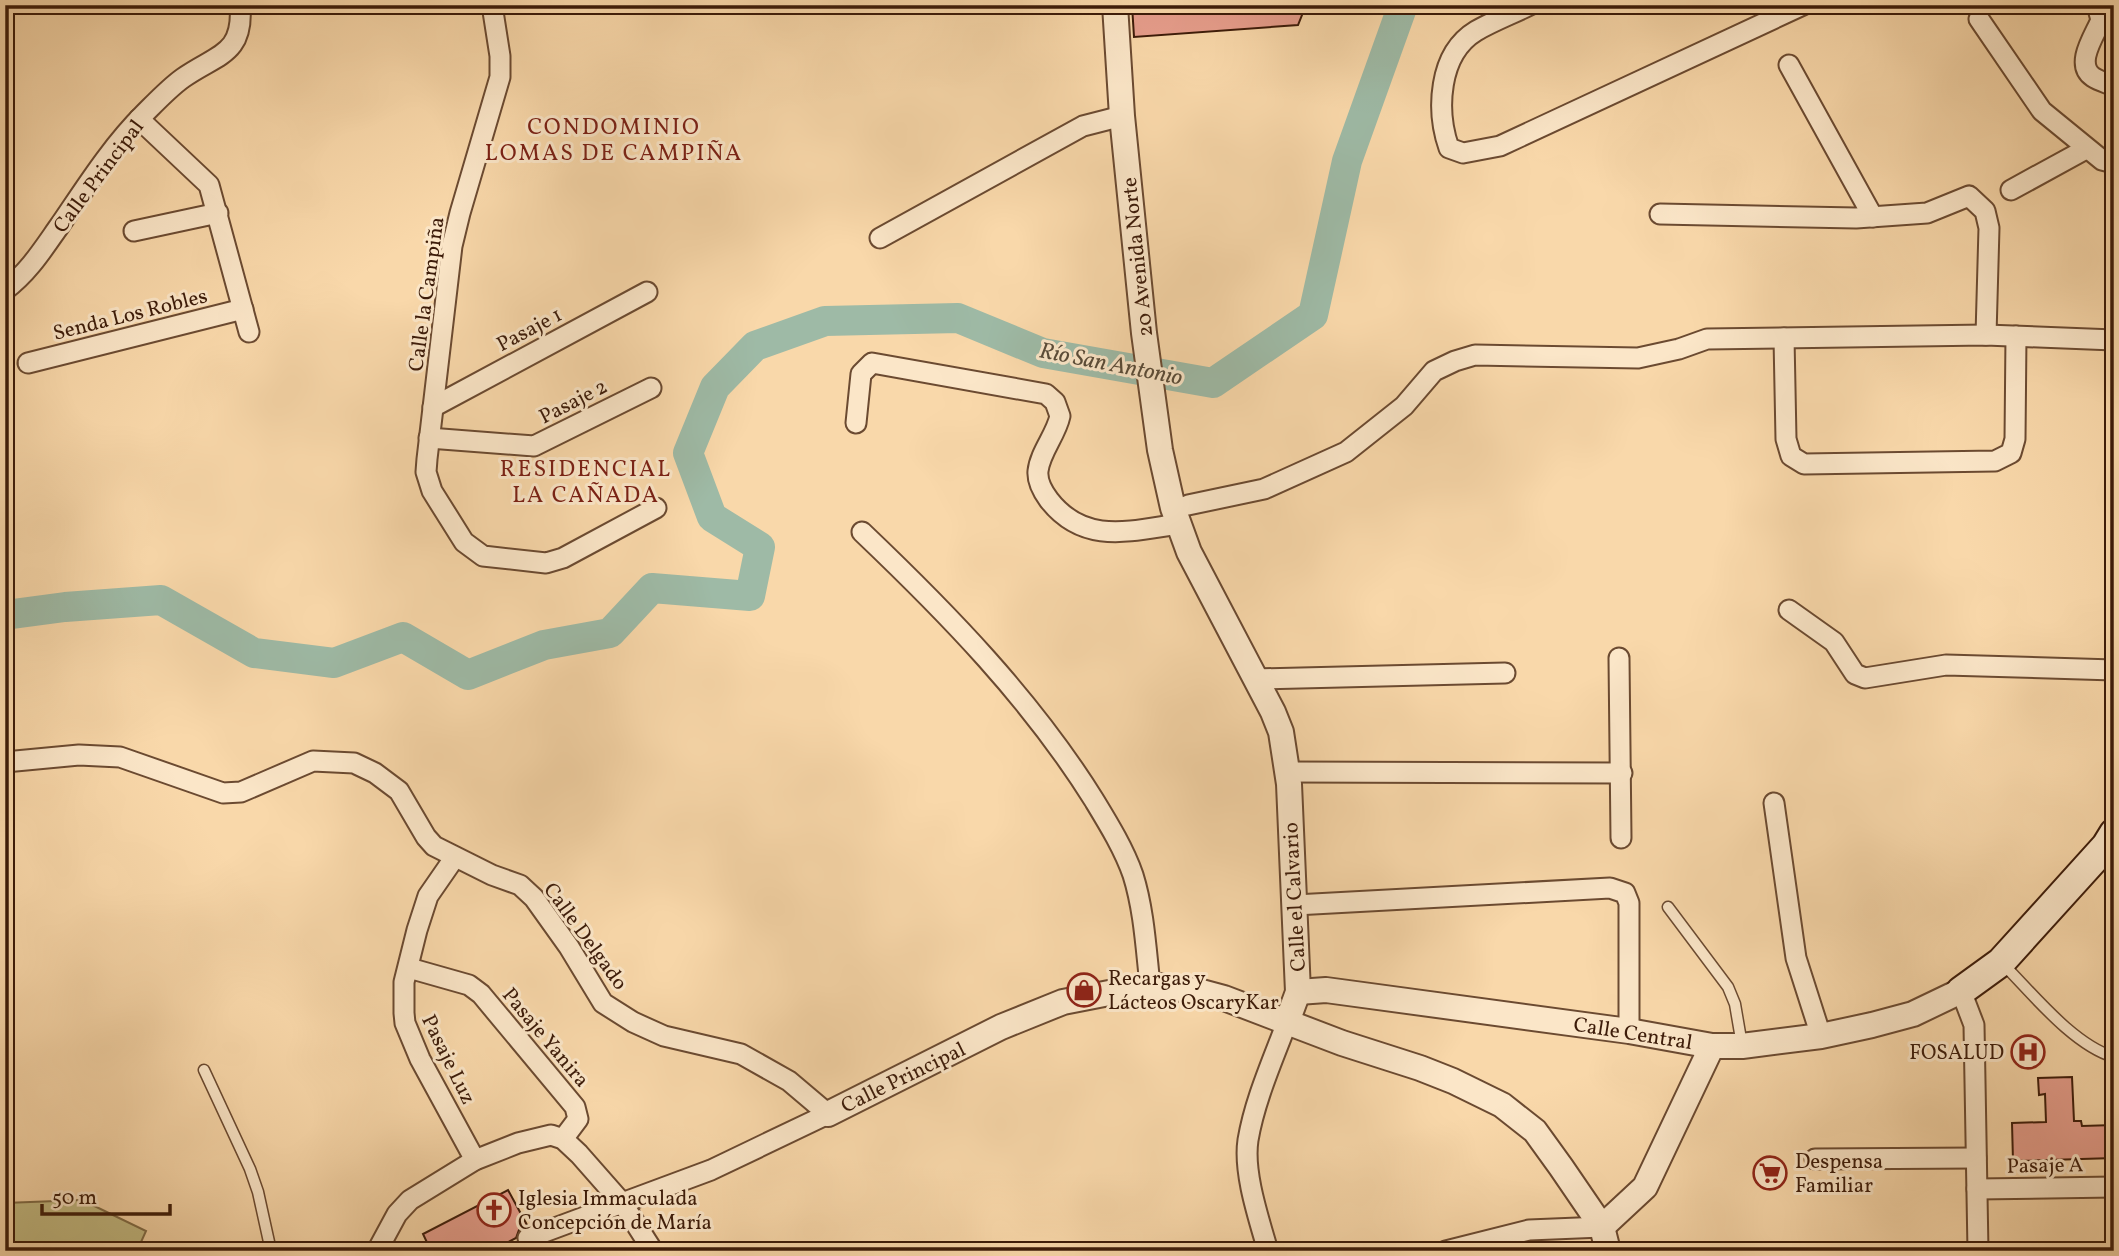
<svg xmlns="http://www.w3.org/2000/svg" width="2119" height="1256" font-family="Vollkorn,serif">
	<rect width="100%" height="100%" fill="#f9d8aa"/>
	<filter id="stains"><feTurbulence type="fractalNoise" baseFrequency=".00286" numOctaves="4"/><feColorMatrix values="0 0 0 0 .2 0 0 0 0 .09 0 0 0 0 .02 0 0 0 .5 -.17"/></filter>
	<radialGradient id="worn" r=".72"><stop offset=".6" stop-color="#630" stop-opacity="0"/><stop offset="1" stop-color="#630" stop-opacity=".3"/></radialGradient>
	<path fill="#c4bd85" stroke="#806c47" stroke-width="2" d="M82,1200L146,1231L137,1251H5V1203Z"/>
	<g fill="none" stroke-linecap="round" stroke-linejoin="round">
		<path stroke="#9ebaa6" stroke-width="30" d="M5,615L65,607L161,600L254,653L334,663L403,637L468,675L544,645L610,633L652,588L750,596L760,547L712,517L688,453L715,387L755,346L825,321L958,318L1043,353L1213,383L1313,315L1347,161L1403,5"/>
	</g>
	<g fill="#e79e8d" stroke="#3c1b09" stroke-width="2">
		<path d="M1132,5H1306L1298,25L1134,37Z"/>
		<path d="M2072,1077L2074,1121H2081L2082,1126L2114,1125V1158L2013,1161L2012,1123L2046,1122L2045,1094L2039,1095L2038,1078Z"/>
		<path d="M508,1190L527,1225L519,1230L516,1238L491,1251H431L423,1234Z"/>
	</g>
	<g fill="none" stroke-linecap="round" stroke-linejoin="round">
		<defs>
			<g id="service">
				<path d="M1668,907L1728,987L1735,1004L1742,1045"/>
				<path d="M2003,964C2032,993 2073,1045 2114,1057"/>
				<path d="M204,1070L250,1169L258,1192L271,1251"/>
			</g>
			<g id="minor">
				<path d="M492,5L500,56V77L460,213L452,246L427,459L426,472L432,491L464,542L483,556L546,563L563,558L656,508"/>
				<path d="M1530,5C1512,14 1493,21 1476,31C1438,54 1436,111 1449,148L1463,153L1500,146L1803,5"/>
				<path d="M2097,5L2101,20C2095,35 2074,64 2093,77C2099,81 2107,83 2114,86"/>
				<path d="M1979,19L2042,111L2102,160L2114,163"/>
				<path d="M1789,65L1873,217"/>
				<path d="M139,119L209,185L249,332"/>
				<path d="M2011,190L2086,149"/>
				<path d="M1660,214L1856,218L1927,213L1969,196L1985,211L1989,228L1986,335"/>
				<path d="M134,231L218,213"/>
				<path d="M880,238L1083,126L1122,116"/>
				<path d="M5,290C29,272 43,249 60,225C86,187 111,147 144,114C156,102 169,88 183,78C217,54 244,55 240,5"/>
				<path d="M1784,338L1786,439L1791,456L1804,464L1995,461L2011,453L2015,439L2016,336"/>
				<path d="M28,363L243,309"/>
				<path d="M433,407L647,292"/>
				<path d="M856,423L861,374L872,363L1046,394L1055,402L1060,416C1056,435 1040,452 1038,471C1037,481 1043,492 1049,500C1084,545 1130,531 1178,524"/>
				<path d="M429,438L534,446L651,388"/>
				<path d="M1188,505L1264,489L1346,452L1404,406L1434,371L1455,361L1475,355L1638,358L1679,349L1707,339L1986,335L2114,340"/>
				<path d="M862,532C947,613 1031,699 1094,800C1108,823 1124,849 1133,875C1144,910 1146,949 1150,985"/>
				<path d="M1789,610L1834,642L1855,674L1865,678L1946,665L2114,670"/>
				<path d="M1619,658L1621,838"/>
				<path d="M1255,679L1505,673"/>
				<path d="M5,762L79,755L120,757L223,793L241,792L313,761L354,763L375,773L399,791L426,837L434,846L492,875L520,885L534,898L569,947L603,1003L633,1022L664,1036L741,1054L789,1081L828,1114L711,1170L528,1238"/>
				<path d="M1288,772L1622,773"/>
				<path d="M1774,803L1796,958L1821,1036"/>
				<path d="M455,857L428,896L417,930L404,982V1013L405,1023L420,1059L475,1160"/>
				<path d="M1295,905L1610,888L1625,893L1629,903V1031"/>
				<path d="M409,968L469,985L481,994L575,1107L578,1119L563,1139"/>
				<path d="M1961,991L1974,1025L1978,1251"/>
				<path d="M1815,1159L1976,1158"/>
				<path d="M1977,1189L2114,1187"/>
				<path d="M377,1251L397,1214L410,1200L475,1160L518,1143L551,1135L563,1139L579,1154L623,1204L653,1251"/>
				<path d="M1268,1251C1259,1219 1243,1173 1248,1140C1255,1099 1273,1060 1287,1022"/>
				<path d="M1446,1251L1529,1230L1602,1227"/>
			</g>
			<g id="tertiary">
				<path d="M1115,5L1122,116L1144,333L1160,450L1173,508L1189,552L1273,712L1281,732L1289,784L1298,992L1287,1022"/>
				<path d="M1298,992L1326,990L1629,1031L1712,1046H1742L1821,1036L1872,1025L1913,1014L1961,991"/>
				<path d="M828,1114L1001,1027L1063,1002L1150,985L1198,991L1224,998L1342,1043L1420,1068L1453,1081L1502,1105L1535,1131L1561,1167L1602,1227L1608,1251"/>
				<path d="M1602,1227L1645,1187L1712,1046"/>
			</g>
			<path id="secondary" d="M1961,991L2001,962L2106,846L2114,833"/>
		</defs>
		<use href="#service" stroke="#6b4a31" stroke-width="13"/>
		<use href="#minor" stroke="#6b4a31" stroke-width="23"/>
		<use href="#tertiary" stroke="#6b4a31" stroke-width="28"/>
		<use href="#secondary" stroke="#3c1b09" stroke-width="32"/>
		<use href="#service" stroke="#fbe6c8" stroke-width="10"/>
		<use href="#minor" stroke="#fbe6c8" stroke-width="19"/>
		<use href="#tertiary" stroke="#fbe6c8" stroke-width="24"/>
		<use href="#secondary" stroke="#fbe6c8" stroke-width="28"/>
	</g>
	<defs>
		<symbol id="shop-ring" viewBox="-11 -11 22 22"><circle r="9.5" fill="#fbe6c8" stroke="#8f2418" stroke-width="1.5"/><path d="M-5-2.5h2.3a2.7 3.5 0 0 1 5.4 0H5L5.5 6h-11ZM-1.5-2.5h3a1.5 2.3 0 0 0-3 0Z" fill="#8f2418"/></symbol>
		<symbol id="hospital-ring" viewBox="-11 -11 22 22"><circle r="9.5" fill="#fbe6c8" stroke="#8f2418" stroke-width="1.5"/><path d="M-5-5h3v3.5h4V-5h3V5h-3V1.5h-4V5h-3Z" fill="#8f2418"/></symbol>
		<symbol id="supermarket-ring" viewBox="-11 -11 22 22"><circle r="9.5" fill="#fbe6c8" stroke="#8f2418" stroke-width="1.5"/><path d="M-6-5.5h2.5l.6 2H6L4.5 2H-2.5L-4.4-4H-6ZM-1.5 3.2a1.3 1.3 0 1 0 .1 0ZM3 3.2a1.3 1.3 0 1 0 .1 0Z" fill="#8f2418"/></symbol>
		<symbol id="church-ring" viewBox="-11 -11 22 22"><circle r="9.5" fill="#fbe6c8" stroke="#8f2418" stroke-width="1.5"/><path d="M-1.2-6h2.4v3.5h3.3v2.4h-3.3V6h-2.4V-.1h-3.3v-2.4h3.3Z" fill="#8f2418"/></symbol>
	</defs>
	<g fill-rule="evenodd">
		<use href="#shop-ring" x="1065" y="971" width="38" height="38"/>
		<use href="#hospital-ring" x="2009" y="1033" width="38" height="38"/>
		<use href="#supermarket-ring" x="1751" y="1154" width="38" height="38"/>
		<use href="#church-ring" x="475" y="1191" width="38" height="38"/>
	</g>
	<g text-anchor="middle" stroke-width="6" stroke-linejoin="round" paint-order="stroke">
		<g font-size="21" fill="#3c1b09" stroke="#fbe6c8">
			<text transform="translate(98 176) rotate(-53)" y="7">Calle Principal</text>
			<text transform="translate(1137 257) rotate(-96)" y="7">20 Avenida Norte</text>
			<text transform="translate(426 294) rotate(-82)" y="7">Calle la Campiña</text>
			<text transform="translate(130 314) rotate(-14)" y="7">Senda Los Robles</text>
			<text transform="translate(529 329) rotate(-28)" y="7">Pasaje 1</text>
			<text transform="translate(573 401) rotate(-27)" y="7">Pasaje 2</text>
			<text transform="translate(1294 897) rotate(-93)" y="7">Calle el Calvario</text>
			<text transform="translate(586 936) rotate(54)" y="7">Calle Delgado</text>
			<text transform="translate(1633 1033) rotate(9)" y="7">Calle Central</text>
			<text transform="translate(546 1037) rotate(50)" y="7">Pasaje Yanira</text>
			<text transform="translate(449 1059) rotate(64)" y="7">Pasaje Luz</text>
			<text transform="translate(903 1077) rotate(-26)" y="7">Calle Principal</text>
			<text transform="translate(2045 1165) rotate(-1)" y="7">Pasaje A</text>
		</g>
		<g font-size="21" fill="#3c1b09" stroke="#fbe6c8" text-anchor="start">
			<text x="1108" y="985">Recargas y<tspan x="1108" dy="24">Lácteos OscaryKar</tspan></text>
			<text x="2004" y="1059" text-anchor="end">FOSALUD</text>
			<text x="1795" y="1168">Despensa<tspan x="1795" dy="24">Familiar</tspan></text>
			<text x="518" y="1205">Iglesia Immaculada<tspan x="518" dy="24">Concepción de María</tspan></text>
		</g>
		<g font-size="23" letter-spacing="2" fill="#7a1f14" stroke="#fbe6c8">
			<text x="614" y="134">CONDOMINIO<tspan x="614" dy="26">LOMAS DE CAMPIÑA</tspan></text>
			<text x="586" y="476">RESIDENCIAL<tspan x="586" dy="26">LA CAÑADA</tspan></text>
		</g>
		<g font-size="23" font-style="italic" fill="#594b38" stroke="#fbe6c8">
			<text transform="translate(1111 363) rotate(11)" y="8">Río San Antonio</text>
		</g>
	</g>
	<rect width="2119" height="1256" fill="none" stroke="#f9d8aa" stroke-width="28"/>
	<rect x="7" y="7" width="2105" height="1242" fill="none" stroke="#3c1b09" stroke-width="3.5"/>
	<rect x="14" y="14" width="2091" height="1228" fill="none" stroke="#3c1b09" stroke-width="2"/>
	<path d="M42 1204v10h128v-10" fill="none" stroke="#3c1b09" stroke-width="3.5"/>
	<text x="52" y="1204" font-size="21" fill="#3c1b09" stroke="#fbe6c8" stroke-width="5" paint-order="stroke">50 m</text>
	<rect width="100%" height="100%" filter="url(#stains)"/>
	<rect width="100%" height="100%" fill="url(#worn)"/>
</svg>
